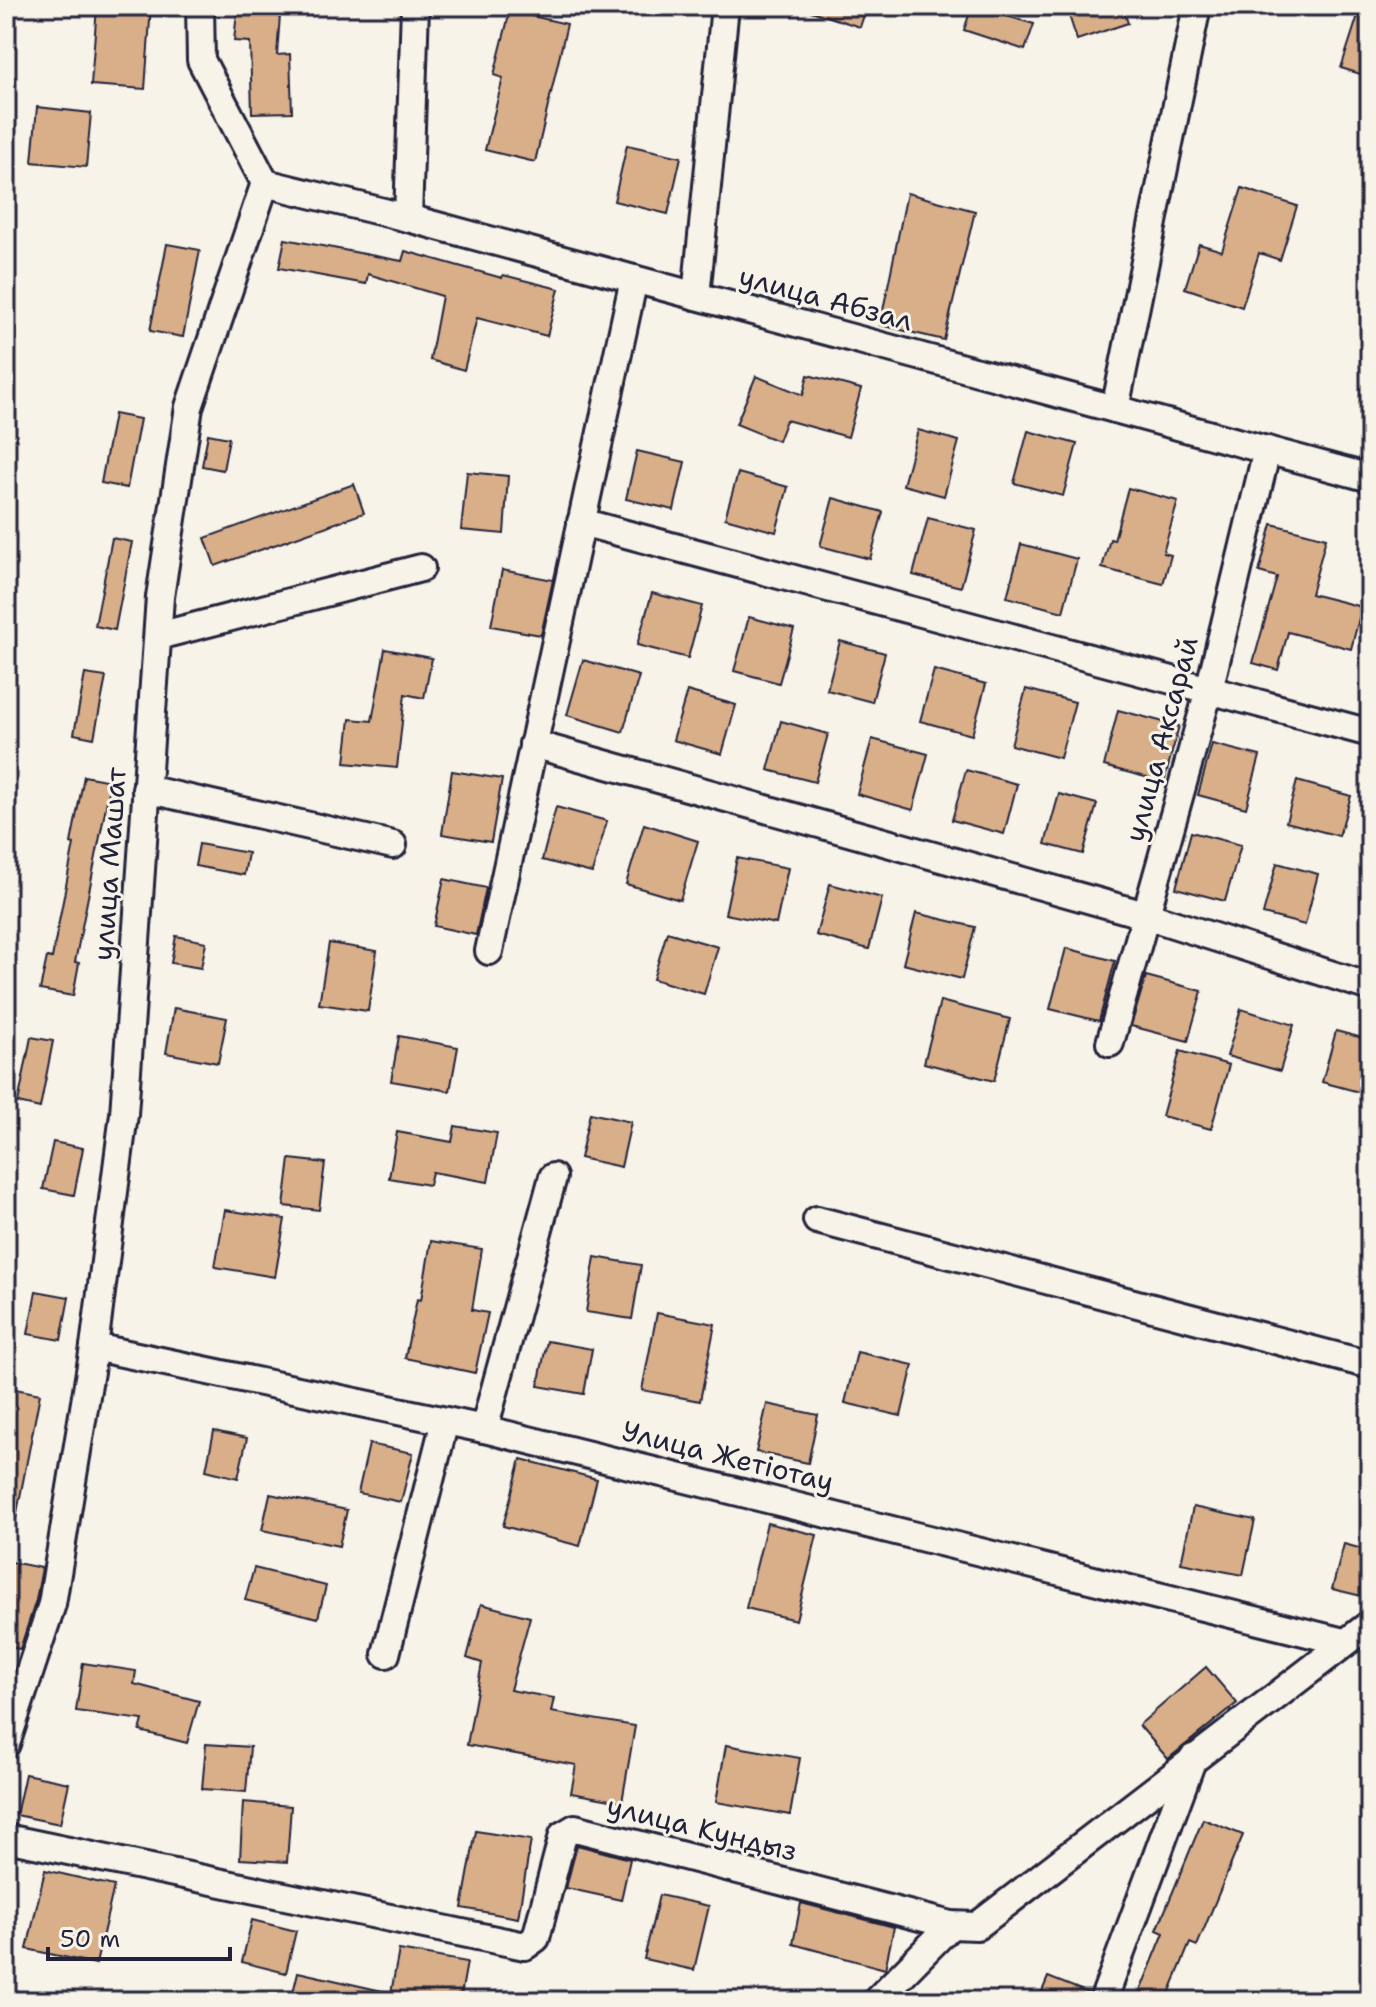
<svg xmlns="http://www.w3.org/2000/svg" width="1376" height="2007" font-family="'Shantell Sans',sans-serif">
	<rect width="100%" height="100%" fill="#f7f3e8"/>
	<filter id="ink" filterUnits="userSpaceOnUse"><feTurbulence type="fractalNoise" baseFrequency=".0125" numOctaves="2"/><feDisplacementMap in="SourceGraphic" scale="16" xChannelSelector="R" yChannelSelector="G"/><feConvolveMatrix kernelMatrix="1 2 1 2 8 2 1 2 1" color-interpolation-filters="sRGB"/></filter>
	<g filter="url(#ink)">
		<g fill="#d9af8a" stroke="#22223b" stroke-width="2">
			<path d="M97,6H151L145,89L91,85Z"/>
			<path d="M809,6H867L860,27L808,10Z"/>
			<path d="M972,6L1034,24L1025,50L964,30Z"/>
			<path d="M1066,6H1122L1128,23L1077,40Z"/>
			<path d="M1361,6H1370V77L1341,68Z"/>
			<path d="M510,11L567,24L535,162L485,150L503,78L494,75Z"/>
			<path d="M237,12L280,15L277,55L290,54L292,112L252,113L250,42L234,41Z"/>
			<path d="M37,107L91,113L86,167L32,162Z"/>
			<path d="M627,145L681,157L668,214L614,201Z"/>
			<path d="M1242,188L1297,206L1280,260L1259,253L1242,307L1185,288L1199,244L1222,251Z"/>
			<path d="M907,193L975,211L944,340L880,325Z"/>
			<path d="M285,239L402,261L405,251L502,278L503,275L559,289L547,336L477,318L464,370L430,360L442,296L368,274L366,284L279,268Z"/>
			<path d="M167,244L200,250L183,337L150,331Z"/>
			<path d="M808,375L861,389L848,437L786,420L778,441L736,424L756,376L803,395Z"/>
			<path d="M114,414L140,419L127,488L101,483Z"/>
			<path d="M918,430L959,441L944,496L903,485Z"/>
			<path d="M1028,431L1077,444L1063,496L1014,483Z"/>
			<path d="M208,434L229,438L223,470L202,466Z"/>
			<path d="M637,451L685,462L674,510L626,499Z"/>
			<path d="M467,472L508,476L504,534L461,530Z"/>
			<path d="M738,473L788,487L776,532L725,518Z"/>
			<path d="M354,484L364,513L215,566L205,538Z"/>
			<path d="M1128,488L1178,501L1163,553L1171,555L1163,584L1102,568L1110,539L1114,540Z"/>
			<path d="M833,498L883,512L870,559L820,546Z"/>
			<path d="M928,518L976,530L961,587L913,575Z"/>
			<path d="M1272,524L1326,538L1311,594L1362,607L1351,649L1288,632L1278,670L1253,663L1277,577L1259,572Z"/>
			<path d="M112,538L132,542L115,630L95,626Z"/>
			<path d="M1021,544L1077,559L1063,612L1007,597Z"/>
			<path d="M502,570L553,580L541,635L491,626Z"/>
			<path d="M652,593L702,606L688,658L637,645Z"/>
			<path d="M749,617L794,629L779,683L734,671Z"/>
			<path d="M840,641L885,653L872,702L827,690Z"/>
			<path d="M385,649L432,658L424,698L405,694L397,768L345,763L350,719L372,721Z"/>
			<path d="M583,660L639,676L623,732L567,715Z"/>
			<path d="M934,670L986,684L972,735L920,721Z"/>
			<path d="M85,674L106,677L94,738L74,734Z"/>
			<path d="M1026,689L1075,702L1060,758L1011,745Z"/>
			<path d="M687,691L736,705L722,754L673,740Z"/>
			<path d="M1118,710L1179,726L1164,782L1104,766Z"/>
			<path d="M781,721L828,734L815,782L768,770Z"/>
			<path d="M872,739L928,754L913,810L857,794Z"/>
			<path d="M1212,744L1260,756L1246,808L1198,795Z"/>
			<path d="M966,770L1017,784L1004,834L952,820Z"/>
			<path d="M452,771L502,779L491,842L442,834Z"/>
			<path d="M84,776L111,781L75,962L79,963L73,996L40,990L47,957L52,958L74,844L71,843Z"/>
			<path d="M1297,781L1351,796L1339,836L1286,822Z"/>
			<path d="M1059,794L1097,804L1083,854L1045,844Z"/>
			<path d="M556,807L607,821L592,873L542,860Z"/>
			<path d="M644,824L698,841L680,900L626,884Z"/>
			<path d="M1191,832L1241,845L1225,901L1176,888Z"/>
			<path d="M199,844L248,853L244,875L195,866Z"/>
			<path d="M737,858L788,868L776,924L725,914Z"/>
			<path d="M1277,863L1318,874L1305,925L1263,914Z"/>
			<path d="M444,879L486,888L476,935L434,926Z"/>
			<path d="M830,884L882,898L869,949L816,935Z"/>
			<path d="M916,913L975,927L962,979L903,964Z"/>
			<path d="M667,932L718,947L704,994L653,979Z"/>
			<path d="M176,936L206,942L201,968L171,963Z"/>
			<path d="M329,943L377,951L368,1011L319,1004Z"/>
			<path d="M1066,948L1115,961L1099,1021L1050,1009Z"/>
			<path d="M1146,976L1202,991L1188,1041L1131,1026Z"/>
			<path d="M940,1001L1010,1019L994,1081L924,1063Z"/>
			<path d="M174,1008L227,1018L218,1063L166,1053Z"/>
			<path d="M1241,1009L1294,1025L1280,1071L1227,1056Z"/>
			<path d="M1336,1031L1370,1040V1095L1322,1082Z"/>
			<path d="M399,1036L458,1047L450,1091L391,1081Z"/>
			<path d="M31,1037L53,1041L40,1108L18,1103Z"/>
			<path d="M1180,1051L1229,1065L1211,1129L1162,1116Z"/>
			<path d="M590,1113L631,1122L621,1167L580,1158Z"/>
			<path d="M455,1126L497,1133L488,1182L432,1172L429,1185L389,1178L397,1132L452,1142Z"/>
			<path d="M53,1142L83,1148L74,1195L43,1189Z"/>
			<path d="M290,1159L325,1163L319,1210L284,1206Z"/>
			<path d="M225,1210L285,1219L275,1277L215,1267Z"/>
			<path d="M431,1241L482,1249L472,1310L488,1313L475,1373L405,1358L417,1299L421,1300Z"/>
			<path d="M595,1257L641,1265L632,1319L586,1312Z"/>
			<path d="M36,1291L69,1297L61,1340L28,1334Z"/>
			<path d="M657,1313L715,1324L700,1401L642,1390Z"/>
			<path d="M547,1341L592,1349L584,1394L538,1386Z"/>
			<path d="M857,1352L913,1365L901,1416L845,1403Z"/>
			<path d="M6,1387L40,1394L16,1518L6,1517Z"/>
			<path d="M767,1404L818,1415L808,1463L756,1452Z"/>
			<path d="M214,1431L247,1438L238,1478L206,1470Z"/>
			<path d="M369,1444L413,1453L401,1502L358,1493Z"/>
			<path d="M521,1459L597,1479L580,1546L503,1526Z"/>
			<path d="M270,1494L347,1510L339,1546L262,1530Z"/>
			<path d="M1193,1507L1255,1520L1243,1575L1181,1563Z"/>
			<path d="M767,1523L817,1535L796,1620L746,1608Z"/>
			<path d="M1344,1544L1370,1551V1598L1332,1589Z"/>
			<path d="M6,1561L42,1568L36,1600L20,1649L6,1646Z"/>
			<path d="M254,1568L326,1586L318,1618L245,1600Z"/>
			<path d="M481,1604L530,1617L510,1690L554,1698L551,1712L635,1726L622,1802L571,1793L576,1765L467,1745L482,1663L467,1658Z"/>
			<path d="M83,1663L136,1671L134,1684L199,1701L187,1743L140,1731L143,1720L76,1711Z"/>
			<path d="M1206,1667L1237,1703L1168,1759L1139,1725Z"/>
			<path d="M206,1744L250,1747L246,1792L202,1789Z"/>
			<path d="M726,1745L800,1758L790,1815L716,1802Z"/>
			<path d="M25,1774L69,1783L60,1824L16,1815Z"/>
			<path d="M243,1802L291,1806L287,1862L240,1859Z"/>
			<path d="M1203,1819L1243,1835L1197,1946L1190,1943L1166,2001H1136L1164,1933L1157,1930Z"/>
			<path d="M476,1831L531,1840L518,1918L462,1908Z"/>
			<path d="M577,1845L630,1859L621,1900L566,1888Z"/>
			<path d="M45,1870L114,1886L96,1964L27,1949Z"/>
			<path d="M659,1895L709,1906L694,1970L644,1959Z"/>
			<path d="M801,1903L894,1927L885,1969L793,1944Z"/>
			<path d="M252,1920L296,1931L286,1973L242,1962Z"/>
			<path d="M399,1950L467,1962L460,2001H291L298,1972L391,1993Z"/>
			<path d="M1048,1977L1089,1993L1087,2001H1038Z"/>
		</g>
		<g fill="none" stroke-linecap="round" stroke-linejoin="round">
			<defs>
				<g id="minor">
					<path d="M265,183L408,218L1370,478"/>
					<path d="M408,218L415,6"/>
					<path d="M696,296L725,6"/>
					<path d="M1115,409L1197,6"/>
					<path d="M581,522L1370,733"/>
					<path d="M158,636L421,568"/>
					<path d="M533,744L1145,915L1370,987"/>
					<path d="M146,789L393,845"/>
					<path d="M489,951L634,279"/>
					<path d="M1110,1043L1209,690L1267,450"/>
					<path d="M817,1220L1370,1365"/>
					<path d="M94,1347L484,1429L1344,1642"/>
					<path d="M484,1429L553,1177"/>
					<path d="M386,1654L445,1421"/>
					<path d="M6,1744L52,1604L94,1347L124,1114L160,597L189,407L265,183L201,60L200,6"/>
					<path d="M6,1838L525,1946L536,1938L563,1835L575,1828L951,1925L977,1926L1370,1624"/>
					<path d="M876,2001L951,1925"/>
					<path d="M1103,2001L1193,1758"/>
				</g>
			</defs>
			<use href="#minor" stroke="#22223b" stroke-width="32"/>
			<use href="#minor" stroke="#f7f3e8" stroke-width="26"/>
		</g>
	</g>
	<g text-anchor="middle" stroke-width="6" stroke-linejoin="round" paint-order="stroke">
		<g font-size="28" fill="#22223b" stroke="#f7f3e8">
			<text transform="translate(826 298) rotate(15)" y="10">улица Абзал</text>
			<text transform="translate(1161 739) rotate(-75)" y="10">улица Аксарай</text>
			<text transform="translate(109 864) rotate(-86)" y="10">улица Машат</text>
			<text transform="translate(728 1456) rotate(14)" y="10">Улица Жетіотау</text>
			<text transform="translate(702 1828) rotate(14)" y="10">улица Кундыз</text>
		</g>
	</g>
	<rect width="1376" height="2007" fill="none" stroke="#f7f3e8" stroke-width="32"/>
	<rect x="16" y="16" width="1344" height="1975" fill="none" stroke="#22223b" stroke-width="3" filter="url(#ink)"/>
	<path d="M48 1947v12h182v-12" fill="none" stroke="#22223b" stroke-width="4"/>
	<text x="60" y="1947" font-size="24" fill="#22223b" stroke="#f7f3e8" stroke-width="6" paint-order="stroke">50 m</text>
</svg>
